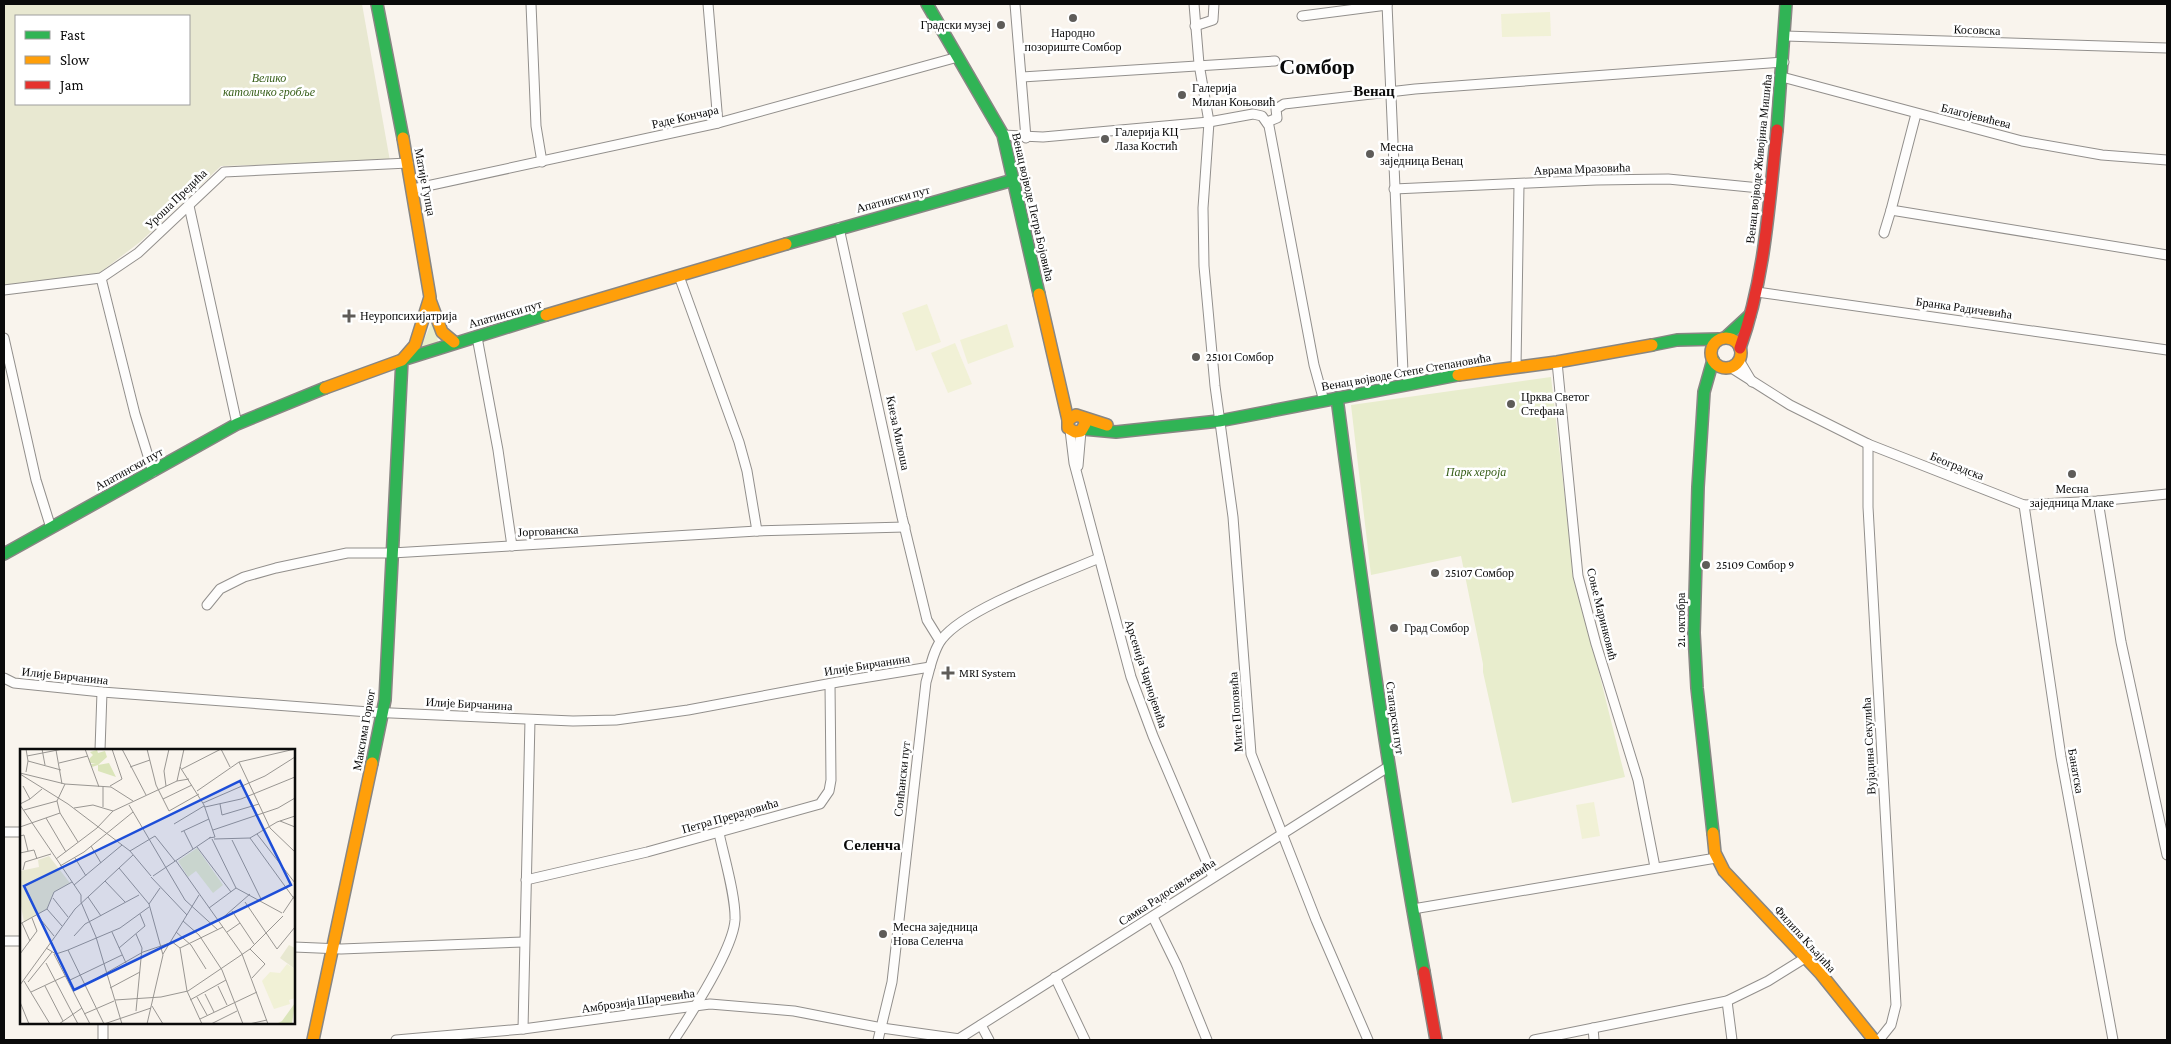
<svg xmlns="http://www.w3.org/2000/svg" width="2171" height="1044" font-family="'Crimson Pro',serif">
	<rect width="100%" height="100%" fill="#f9f4ed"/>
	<g fill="#e8edcd">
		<path d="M434,318L438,342L420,348Z"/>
		<path d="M1551,377L1573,568L1625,777L1512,803L1483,672V664L1461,556L1371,575L1351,405Z"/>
	</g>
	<path fill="#e8e8d1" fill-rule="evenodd" d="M4,4H362L390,161L221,166L140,242L98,274L4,285ZM16,16H189V104H16Z"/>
	<g fill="#f1f1d6">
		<path d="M1550,12L1551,36L1502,37L1501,14Z"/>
		<path d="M927,304L941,342L916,351L902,313Z"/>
		<path d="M1007,324L1014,347L968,364L960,340Z"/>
		<path d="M955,343L972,384L948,393L931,353Z"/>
		<path d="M1594,802L1600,836L1582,839L1576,805Z"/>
	</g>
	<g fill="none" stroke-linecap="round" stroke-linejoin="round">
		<defs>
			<g id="street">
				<path d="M531,4L536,126L542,162"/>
				<path d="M708,4L718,123"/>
				<path d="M1015,4L1026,138"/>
				<path d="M1194,4L1199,64L1209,122L1203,208L1204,266L1215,386L1233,517L1251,754L1316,920L1368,1040"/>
				<path d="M1387,4L1403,372L1412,383"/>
				<path d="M1302,16L1387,5"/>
				<path d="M1195,26L1213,20L1214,4"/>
				<path d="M1785,36L2167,48"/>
				<path d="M1022,77L1275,61"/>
				<path d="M1782,77L2022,141L2102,155L2167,160"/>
				<path d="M1916,114L1891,210L2167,255"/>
				<path d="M1267,122L1277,118L1276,109L1284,104L1415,89L1784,62"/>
				<path d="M1003,135L1043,137L1209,122L1253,114L1262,116L1269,126L1314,365L1324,401"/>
				<path d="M413,189L718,123L958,57"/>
				<path d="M1394,189L1596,180L1668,179L1770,189"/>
				<path d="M189,206L237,424"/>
				<path d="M839,228L902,517L927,620L940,641"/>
				<path d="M1884,233L1891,210"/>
				<path d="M679,276L739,442L747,471L757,531"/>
				<path d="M101,278L135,414L153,472"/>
				<path d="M4,290L101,278L138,253L224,172L408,163"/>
				<path d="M1757,292L2167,350"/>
				<path d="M477,337L498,450L512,546"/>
				<path d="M4,338L36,480L51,528"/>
				<path d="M1739,360L1752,382"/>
				<path d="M1557,362L1578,576L1596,644L1638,780L1655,867"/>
				<path d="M1516,366L1519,185"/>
				<path d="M1730,367L1790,405L1868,444L2024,505L2098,501L2167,494"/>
				<path d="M1070,430L1074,463L1131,677L1153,736L1213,877"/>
				<path d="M1868,444V507L1896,1005L1891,1025L1879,1040"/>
				<path d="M1078,466L1081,431"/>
				<path d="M2098,501L2121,642L2167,855"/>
				<path d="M2024,505L2061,757L2113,1040"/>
				<path d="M207,605L220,589L244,577L276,568L347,553H392L757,531L905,527"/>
				<path d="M4,678L14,683L102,692L369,712L573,721L616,720L688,710L838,682L930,667"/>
				<path d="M100,750L102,692"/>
				<path d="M4,832H21"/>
				<path d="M526,880L647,852L820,804L829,791L831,780L830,684"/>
				<path d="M1413,909L1716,858"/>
				<path d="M1153,917L1177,966L1207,1040"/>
				<path d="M4,941H21"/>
				<path d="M294,947L341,949L524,942"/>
				<path d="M1055,977L1085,1040"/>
				<path d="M1727,1001L1732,1040"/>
				<path d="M103,1023V1040"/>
				<path d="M981,1025L989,1040"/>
				<path d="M1593,1028L1594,1040"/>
				<path d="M523,1029L530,720"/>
				<path d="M396,1040L523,1029L710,1004L794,1011L882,1028L960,1039"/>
				<path d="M674,1040C691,1014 733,950 735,920C736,897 724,857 719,833"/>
				<path d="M878,1040L892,982L926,682C930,669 933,650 942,639C966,608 1060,575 1099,558"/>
				<path d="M957,1040L1388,767"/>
				<path d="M1534,1040L1727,1001L1768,981L1805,958"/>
			</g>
			<g id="fast">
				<path d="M377,4L403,138"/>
				<path d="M927,4L1003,135L1039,294"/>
				<path d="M1777,130L1786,4"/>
				<path d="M786,244L1013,180"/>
				<path d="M1725,338L1750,315"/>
				<path d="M1652,345L1677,340L1719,339"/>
				<path d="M1337,398C1362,590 1389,782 1424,972"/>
				<path d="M1083,429L1116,432L1219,421L1458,375"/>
				<path d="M4,554L237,424L325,388"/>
				<path d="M372,763L385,700L402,360L546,315"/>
				<path d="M1713,833L1697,688L1694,633L1698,487L1704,392L1713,360"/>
			</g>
			<g id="slow">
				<path d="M1039,294L1068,420"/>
				<path d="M430,300L442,332L454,342"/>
				<path d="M546,315L786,244"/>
				<circle cx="1726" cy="353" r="15"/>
				<path d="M1458,375L1557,362L1652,345"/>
				<path d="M325,388L402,360L415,345L430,297L403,138"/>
				<path d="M1084,419L1085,424L1081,431L1075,432L1068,428V420L1076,415L1107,425"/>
				<path d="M1713,833L1715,853L1724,871L1821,974L1874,1040"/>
				<path d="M313,1040L372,763"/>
			</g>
			<g id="jam">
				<path d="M1740,348C1765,279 1769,203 1777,130"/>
				<path d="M1424,972L1436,1040"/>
			</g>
		</defs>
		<use href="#street" stroke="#928f8c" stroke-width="11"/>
		<use href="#fast" stroke="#888683" stroke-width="14"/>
		<use href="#slow" stroke="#888683" stroke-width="14"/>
		<use href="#jam" stroke="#888683" stroke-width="14"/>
		<use href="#street" stroke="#fefdfc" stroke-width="9"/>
		<use href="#fast" stroke="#30b455" stroke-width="11"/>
		<use href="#slow" stroke="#ff9f0a" stroke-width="11"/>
		<use href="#jam" stroke="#e5322d" stroke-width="11"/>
	</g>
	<g fill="#5e5c59" stroke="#fff" stroke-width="2">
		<circle cx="1073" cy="18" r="5"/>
		<circle cx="1001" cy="25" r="5"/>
		<circle cx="1182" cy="95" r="5"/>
		<circle cx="1105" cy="139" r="5"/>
		<circle cx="1370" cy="154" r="5"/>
		<path d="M346.5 308.5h5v5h5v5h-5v5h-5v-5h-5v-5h5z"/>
		<circle cx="1196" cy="357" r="5"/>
		<circle cx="1511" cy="404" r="5"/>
		<circle cx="2072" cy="474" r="5"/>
		<circle cx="1706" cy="565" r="5"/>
		<circle cx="1435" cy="573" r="5"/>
		<circle cx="1394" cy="628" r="5"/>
		<path d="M945.5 665.5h5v5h5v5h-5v5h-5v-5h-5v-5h5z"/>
		<circle cx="883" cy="934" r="5"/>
	</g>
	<g text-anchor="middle" stroke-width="5" stroke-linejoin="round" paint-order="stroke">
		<g font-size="12" fill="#0a0a0a" stroke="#fff" text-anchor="start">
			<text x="991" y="29" text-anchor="end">Градски музеј</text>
			<text x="1073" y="37" text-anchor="middle">Народно<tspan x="1073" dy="14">позориште Сомбор</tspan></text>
			<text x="1192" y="92">Галерија<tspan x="1192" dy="14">Милан Коњовић</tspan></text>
			<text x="1115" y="136">Галерија КЦ<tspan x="1115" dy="14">Лаза Костић</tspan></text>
			<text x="1380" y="151">Месна<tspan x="1380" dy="14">заједница Венац</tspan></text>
			<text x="360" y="320">Неуропсихијатрија</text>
			<text x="1206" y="361">25101 Сомбор</text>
			<text x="1521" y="401">Црква Светог<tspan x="1521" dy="14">Стефана</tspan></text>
			<text x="2072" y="493" text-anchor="middle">Месна<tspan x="2072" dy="14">заједница Млаке</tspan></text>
			<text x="1716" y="569">25109 Сомбор 9</text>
			<text x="1445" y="577">25107 Сомбор</text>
			<text x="1404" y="632">Град Сомбор</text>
			<text x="959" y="677">MRI System</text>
			<text x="893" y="931">Месна заједница<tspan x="893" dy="14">Нова Селенча</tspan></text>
		</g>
		<g font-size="12" fill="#0a0a0a" stroke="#fff">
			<text transform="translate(1977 30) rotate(2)" y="4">Косовска</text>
			<text transform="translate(1976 116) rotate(14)" y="4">Благојевићева</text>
			<text transform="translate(685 117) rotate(-13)" y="4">Раде Кончара</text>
			<text transform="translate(1759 159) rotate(-84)" y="4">Венац војводе Живојина Мишића</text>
			<text transform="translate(1582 169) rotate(-2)" y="4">Аврама Мразовића</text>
			<text transform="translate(425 182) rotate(79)" y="4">Матије Гупца</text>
			<text transform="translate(176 199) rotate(-44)" y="4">Уроша Предића</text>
			<text transform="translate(893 199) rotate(-15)" y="4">Апатински пут</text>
			<text transform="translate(1033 207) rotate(77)" y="4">Венац војводе Петра Бојовића</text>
			<text transform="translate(1964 308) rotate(8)" y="4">Бранка Радичевића</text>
			<text transform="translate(505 314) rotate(-16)" y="4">Апатински пут</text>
			<text transform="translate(1406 372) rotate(-10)" y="4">Венац војводе Степе Степановића</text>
			<text transform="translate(898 433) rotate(78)" y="4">Кнеза Милоша</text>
			<text transform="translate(1957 466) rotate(22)" y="4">Београдска</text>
			<text transform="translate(129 469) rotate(-29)" y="4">Апатински пут</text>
			<text transform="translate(548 531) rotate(-3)" y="4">Јоргованска</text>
			<text transform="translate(1602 614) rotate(76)" y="4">Соње Маринковић</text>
			<text transform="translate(1681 620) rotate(-90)" y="4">21. октобра</text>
			<text transform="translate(867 665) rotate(-9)" y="4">Илије Бирчанина</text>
			<text transform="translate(1146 674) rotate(72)" y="4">Арсенија Чарнојевића</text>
			<text transform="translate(65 676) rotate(6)" y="4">Илије Бирчанина</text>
			<text transform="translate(469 704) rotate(3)" y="4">Илије Бирчанина</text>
			<text transform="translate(1236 712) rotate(-94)" y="4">Мите Поповића</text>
			<text transform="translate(1395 718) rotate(82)" y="4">Стапарски пут</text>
			<text transform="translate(364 730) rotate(-80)" y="4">Максима Горког</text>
			<text transform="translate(1869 746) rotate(-93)" y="4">Вујадина Секулића</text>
			<text transform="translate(2076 771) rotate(80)" y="4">Банатска</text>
			<text transform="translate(902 779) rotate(-84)" y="4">Сонћански пут</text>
			<text transform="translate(730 816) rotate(-16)" y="4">Петра Прерадовића</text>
			<text transform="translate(1167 892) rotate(-33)" y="4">Самка Радосављевића</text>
			<text transform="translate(1805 939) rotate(48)" y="4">Филипа Кљајића</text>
			<text transform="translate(638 1001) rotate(-8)" y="4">Амброзија Шарчевића</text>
		</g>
		<g font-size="12" font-style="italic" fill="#39601b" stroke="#fff">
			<text x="269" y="82">Велико<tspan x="269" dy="14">католичко гробље</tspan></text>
			<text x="1476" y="476">Парк хероја</text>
		</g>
		<g font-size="15" font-weight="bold" fill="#0a0a0a" stroke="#fff">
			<text x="1374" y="96">Венац</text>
			<text x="872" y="850">Селенча</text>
		</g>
		<g font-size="22" font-weight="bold" fill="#0a0a0a" stroke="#fff">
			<text x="1317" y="74">Сомбор</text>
		</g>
	</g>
	<g transform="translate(20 749)">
		<rect width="275" height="275" fill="#f9f4ed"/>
		<path d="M177,99L203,136L193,144L176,122L168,128L158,112Z" fill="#e8edcd"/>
		<path d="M77,1L78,4L85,2L87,8L78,16L89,14L96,28L78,22V16L72,18L71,15L76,14H70L69,10L73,6L70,3ZM275,254L272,275H256L262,272Z" fill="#dbe5ba"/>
		<path d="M29,107L50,134L34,143L27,160L4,173L0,152V122L19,118L18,111ZM269,196L275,199V220L260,209Z" fill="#e8e8d1"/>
		<path d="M267,215L275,220V249L269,251L270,255L254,260L242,232L250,223L260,224Z" fill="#f1f1d6"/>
		<path fill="none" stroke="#999692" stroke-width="1" d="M22,0L25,16M65,0L79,38M102,0L126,46M127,0L136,36L149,62L179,45M201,0L210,18M36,1L42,35M7,7L43,0M8,12L41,21M219,13L250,79L275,103M39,14L68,7M110,18L130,11M160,18L184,56L195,88L189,89M162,20L201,0M6,23L8,12L6,0M0,24L45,35L91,38L113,52M0,25L48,55L110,102L131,127M157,32L164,0M90,37L102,30L92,0M146,37L144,22L149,0M177,42L219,13L275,0M10,50L22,40M143,50L172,36M37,52L40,64L58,93M183,54L245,27L275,8M0,55L10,50L3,37M200,55L202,66L239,55M0,56L61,146V153M109,56L165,151L198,181M83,58V38M185,58L221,50L275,28M54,59L73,56L93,62M4,61L37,52L45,35M26,69L46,103M260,72L275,78M154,75L184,57M0,78L40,64M77,79L93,62L157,32L169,30M193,81L258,59L275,49M164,82L173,100M161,83L189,70M237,85L275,134M0,87L4,86L8,102M230,89L275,151M192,90L216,139M194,90L230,89L257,73L275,67M212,91L241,150M71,97L81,114M177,98L211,143M110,102L135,87L155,112M0,104L14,101L17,110M55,109L66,127M36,110L77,79M156,112L222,205L248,275M40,117L64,103L113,63M99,119L129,155M3,121L5,113L31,105M133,127L191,88M131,128L167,166M85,132L105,153M54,136L102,96M216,139L262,164M68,148L81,167M33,149L48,168M61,153L76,188L102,275M225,153L257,200L275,178M129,155L140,139M189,159L216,139M27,160L42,177M212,162L234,195M263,164L275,146M17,166L34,187M163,172L179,186L202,221L223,275M199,172L230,145M2,174L10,192M0,175L27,160L34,143L52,133M92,183L106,214M156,183L171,196L186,220M207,183L220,174M54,187L65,175L119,146M151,192L160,199L167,242L182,275M26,199L36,205L48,201L100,179L129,158M99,199L125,177L120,165M160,199L203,178M230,200L245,215L232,229M48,201L84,275M0,205L17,182L12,169M34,205L70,275M143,205L179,146M26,214L58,275M4,232L30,275M48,232L102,206M8,233L32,203M0,236L55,160L113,106M65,236L123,203L150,194M25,237L43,272M198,237L207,256M90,239L120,223M11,243L45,227M185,245L194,263M177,248L187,266M95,251L141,248L168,242L230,200L263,167M170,251L206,231M0,253L9,275M132,257L143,275M116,262L122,199L116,185M64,265L94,252M180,270L237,243M39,275L62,259M84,275L131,259M127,275L143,206L129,155M191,275L217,262M229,275L247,271"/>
		<path fill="#1d4ed8" fill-opacity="0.15" stroke="#1d4ed8" stroke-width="2.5" d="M220,32L271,136L54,241L4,137Z"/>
		<rect width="275" height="275" fill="none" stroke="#0a0a0a" stroke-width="2.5"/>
	</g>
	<rect width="2171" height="1044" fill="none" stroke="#0a0a0a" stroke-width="10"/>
	<rect x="15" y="15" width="175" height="90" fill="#ffffff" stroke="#9d9d9d"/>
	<rect x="25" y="31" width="25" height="8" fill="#30b455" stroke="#9d9d9d"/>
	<text x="60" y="40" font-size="15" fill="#0a0a0a">Fast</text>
	<rect x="25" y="56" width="25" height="8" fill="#ff9f0a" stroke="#9d9d9d"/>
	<text x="60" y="65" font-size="15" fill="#0a0a0a">Slow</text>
	<rect x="25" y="81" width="25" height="8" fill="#e5322d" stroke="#9d9d9d"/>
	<text x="60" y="90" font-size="15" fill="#0a0a0a">Jam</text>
</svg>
